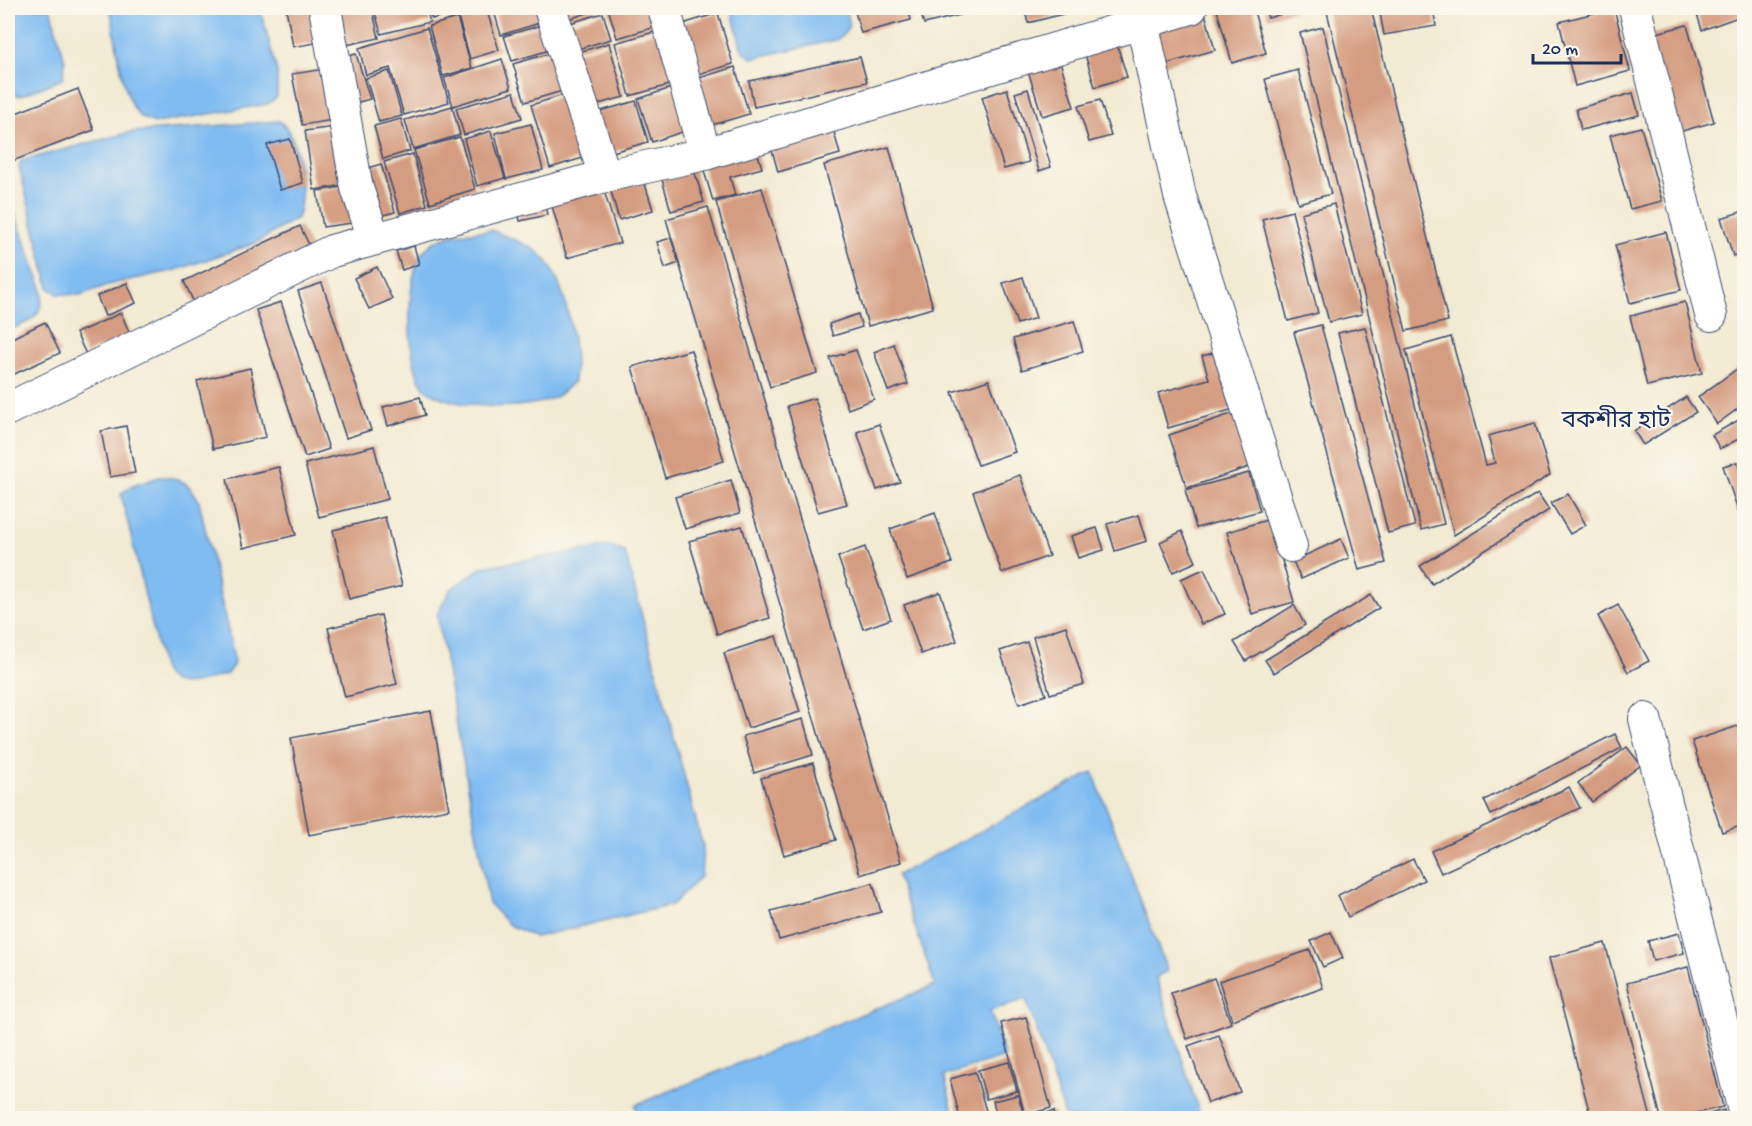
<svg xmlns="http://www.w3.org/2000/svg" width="1752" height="1126" font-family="'Gochi Hand','Noto Sans Bengali',sans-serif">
	<rect width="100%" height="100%" fill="#fbf7ec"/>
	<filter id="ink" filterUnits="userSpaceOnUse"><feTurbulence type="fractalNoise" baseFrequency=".0167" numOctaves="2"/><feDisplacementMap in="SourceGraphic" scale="12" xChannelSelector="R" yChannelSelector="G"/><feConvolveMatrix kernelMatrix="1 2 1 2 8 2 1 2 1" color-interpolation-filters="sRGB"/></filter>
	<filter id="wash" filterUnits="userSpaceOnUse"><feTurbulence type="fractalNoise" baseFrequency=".008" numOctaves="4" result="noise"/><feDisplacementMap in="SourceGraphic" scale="24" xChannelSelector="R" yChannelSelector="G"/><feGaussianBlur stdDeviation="1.35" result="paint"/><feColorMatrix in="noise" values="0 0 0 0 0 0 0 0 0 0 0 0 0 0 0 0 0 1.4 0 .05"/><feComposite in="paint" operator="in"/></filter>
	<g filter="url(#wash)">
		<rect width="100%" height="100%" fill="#f2ebd3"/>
		<g fill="#7fbcf2" stroke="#4d76a8" stroke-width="1.5">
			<path d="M8,8H50L65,61L63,79L20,96L8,92Z"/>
			<path d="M110,8H260L277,71V97L268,104L156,123C150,121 144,120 139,115C121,97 116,34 110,8Z"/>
			<path d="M731,8H846C851,24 851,30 836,40L752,58L742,50Z"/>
			<path d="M279,121C300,133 306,197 297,218L256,243L176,270L111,284L80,295L58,294L49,288L19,166L21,161L131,132Z"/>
			<path d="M8,195L42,288C44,318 32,320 8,331Z"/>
			<path d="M491,230C506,237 528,243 541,255C566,279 578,348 574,381C569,386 563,392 557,396C532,412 447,410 425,388C405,367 405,275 423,252C438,232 469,233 491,230Z"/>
			<path d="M159,477C180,477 190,483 199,501L233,653L234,664L227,674C207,679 175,695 163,671L121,494L130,487Z"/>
			<path d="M610,546L625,552L703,847L701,876L672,905L535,937L509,925L489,904L437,615L450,590L482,567Z"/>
			<path d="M1093,772L1167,971L1156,977L1201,1118H1066L1026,999L990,1011L1005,1057L944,1076L955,1118H639L635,1105L935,985L897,875Z"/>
		</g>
		<g id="blocks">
			<g fill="#d49c80">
				<path d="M286,8H321L327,41L293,47Z"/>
				<path d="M328,8H372L379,38L337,47Z"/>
				<path d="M374,8H426L430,22L381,34Z"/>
				<path d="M428,8H449L451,14L432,19Z"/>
				<path d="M486,8L499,50L470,59L458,16Z"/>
				<path d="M493,8H542L546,21L501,35Z"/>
				<path d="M554,8H604L558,22Z"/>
				<path d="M608,8H658L663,25L617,38Z"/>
				<path d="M854,8H908L911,20L861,33Z"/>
				<path d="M919,8H971L972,12L924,24Z"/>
				<path d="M1024,8H1086L1028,23Z"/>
				<path d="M1227,8H1253L1266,53L1232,63L1217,10Z"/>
				<path d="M1265,8H1302L1268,18Z"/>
				<path d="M1326,8H1371L1448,321L1406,331Z"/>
				<path d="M1379,8H1433L1436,26L1384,35Z"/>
				<path d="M1614,8L1630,71L1575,86L1559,22Z"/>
				<path d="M1707,8H1744V15L1702,30L1696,11Z"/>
				<path d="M603,13L611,39L568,52L560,26Z"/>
				<path d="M718,13L733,64L688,77L673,27Z"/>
				<path d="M1205,13L1215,50L1159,66L1148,28Z"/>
				<path d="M457,18L472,68L443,76L429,26Z"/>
				<path d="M549,23L557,48L512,61L504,36Z"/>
				<path d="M1687,25L1714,122L1675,133L1649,35Z"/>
				<path d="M1323,27L1444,524L1421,530L1300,33Z"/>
				<path d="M427,28L449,102L404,115L390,68L366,75L359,48Z"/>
				<path d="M661,30L676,83L630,96L615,43Z"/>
				<path d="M1116,41L1127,77L1095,87L1084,51Z"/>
				<path d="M609,43L624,97L584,108L569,55Z"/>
				<path d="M558,51L569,89L525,102L513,64Z"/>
				<path d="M1057,52L1074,107L1042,116L1025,61Z"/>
				<path d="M356,54L370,99L348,105L334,60Z"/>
				<path d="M860,57L867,82L754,107L749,81Z"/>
				<path d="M502,59L511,88L453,106L444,78Z"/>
				<path d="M735,67L749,114L702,128L689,81Z"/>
				<path d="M331,68L340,119L302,125L292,74Z"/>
				<path d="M1298,70L1331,194L1298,203L1265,79Z"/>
				<path d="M389,71L402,116L379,122L366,78Z"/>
				<path d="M680,85L694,128L652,142L638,99Z"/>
				<path d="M78,89L94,130L10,162L8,155V116Z"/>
				<path d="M1007,89L1029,162L1004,169L982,97Z"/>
				<path d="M1028,89L1051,167L1039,171L1015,93Z"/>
				<path d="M514,92L522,118L464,135L456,108Z"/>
				<path d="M1633,93L1639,115L1581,130L1576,109Z"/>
				<path d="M567,94L586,157L550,168L531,105Z"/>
				<path d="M1100,100L1111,136L1089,142L1078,106Z"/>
				<path d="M636,101L648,142L602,155L590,114Z"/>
				<path d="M452,106L460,135L413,149L405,120Z"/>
				<path d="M401,119L410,151L383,159L374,126Z"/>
				<path d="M531,124L543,170L506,179L495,133Z"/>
				<path d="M342,126L351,184L314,190L305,131Z"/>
				<path d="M1641,127L1662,201L1630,209L1610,135Z"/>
				<path d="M491,131L505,178L477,186L464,139Z"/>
				<path d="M834,132L840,154L778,172L772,150Z"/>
				<path d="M460,137L475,189L430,203L414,150Z"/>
				<path d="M290,139L303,183L280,190L267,145Z"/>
				<path d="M754,142L762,168L730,177L735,195L713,201L700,157Z"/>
				<path d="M889,147L933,308L868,326L824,165Z"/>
				<path d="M413,154L427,205L400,213L384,162Z"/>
				<path d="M381,164L395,212L372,218L358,171Z"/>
				<path d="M693,167L704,202L671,211L661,176Z"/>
				<path d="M641,171L653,210L619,220L608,181Z"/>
				<path d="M602,184L620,243L567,258L550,199Z"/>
				<path d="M353,185L359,222L323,227L317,191Z"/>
				<path d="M762,188L817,373L770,387L716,202Z"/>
				<path d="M544,199L547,215L520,221L517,205Z"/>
				<path d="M1334,204L1362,314L1329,322L1301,213Z"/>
				<path d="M708,207L901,862L860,875L666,219Z"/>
				<path d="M1292,211L1318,313L1288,321L1262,219Z"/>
				<path d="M1744,211V252L1733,256L1721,218Z"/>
				<path d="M300,226L311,249L194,303L184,281Z"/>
				<path d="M1666,232L1681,290L1630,303L1615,245Z"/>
				<path d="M671,238L679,263L665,268L657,242Z"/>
				<path d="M414,246L419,264L402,270L396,251Z"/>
				<path d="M377,267L392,299L369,309L354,278Z"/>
				<path d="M1023,277L1036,318L1017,324L1003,283Z"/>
				<path d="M127,283L136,303L105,316L97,296Z"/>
				<path d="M322,283L371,430L346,438L298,291Z"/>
				<path d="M281,302L329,449L305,457L256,310Z"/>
				<path d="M1685,302L1702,373L1647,386L1630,316Z"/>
				<path d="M121,313L130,334L86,354L76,333Z"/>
				<path d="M858,314L862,327L833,336L829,324Z"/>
				<path d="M1074,321L1083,351L1022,370L1013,339Z"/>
				<path d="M45,322L60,353L8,377V340Z"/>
				<path d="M1321,325L1386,563L1359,570L1294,332Z"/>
				<path d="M1365,327L1415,526L1388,533L1338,333Z"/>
				<path d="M1451,337L1486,465L1495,463L1488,436L1535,423L1550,475L1454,535L1406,350Z"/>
				<path d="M894,344L908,384L888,391L874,352Z"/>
				<path d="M691,350L724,461L665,478L632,367Z"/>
				<path d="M856,350L874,399L848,409L830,358Z"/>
				<path d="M1217,352L1234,409L1168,428L1158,393L1209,379L1202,356Z"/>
				<path d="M1744,364V404L1717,424L1698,397Z"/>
				<path d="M250,368L266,437L213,449L197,381Z"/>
				<path d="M989,380L1015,452L978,465L952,392Z"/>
				<path d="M420,397L425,415L388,426L383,407Z"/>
				<path d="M1686,397L1696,412L1643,445L1634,431Z"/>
				<path d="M815,398L847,504L818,512L787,406Z"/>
				<path d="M1234,413L1252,466L1187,488L1169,435Z"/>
				<path d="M1744,417V436L1720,449L1712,435Z"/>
				<path d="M879,424L900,482L877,490L857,432Z"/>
				<path d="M126,426L135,473L110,477L101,431Z"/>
				<path d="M374,446L388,499L319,517L305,464Z"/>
				<path d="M1737,462L1744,482V528L1723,466Z"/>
				<path d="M279,467L296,535L243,548L227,479Z"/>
				<path d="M1249,473L1260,511L1196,528L1185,490Z"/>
				<path d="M1020,475L1049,556L1002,573L973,492Z"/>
				<path d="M731,480L740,513L685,529L675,497Z"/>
				<path d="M1538,493L1549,510L1432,584L1420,566Z"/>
				<path d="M1568,494L1586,525L1570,534L1551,503Z"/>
				<path d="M935,513L952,563L907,579L890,529Z"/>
				<path d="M1139,515L1147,541L1115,551L1107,524Z"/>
				<path d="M385,517L402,586L349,599L333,530Z"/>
				<path d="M1270,519L1294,602L1252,614L1227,532Z"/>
				<path d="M742,526L770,618L717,634L689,541Z"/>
				<path d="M1097,528L1104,550L1078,558L1071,536Z"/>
				<path d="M1182,531L1196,562L1173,572L1160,542Z"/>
				<path d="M1341,539L1349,558L1301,579L1293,561Z"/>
				<path d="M865,547L891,619L863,629L838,557Z"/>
				<path d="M1204,569L1225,614L1201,624L1181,579Z"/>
				<path d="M940,592L957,641L921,654L904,605Z"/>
				<path d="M1371,595L1379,608L1274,673L1265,660Z"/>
				<path d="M1294,605L1305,625L1246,661L1234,642Z"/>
				<path d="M1618,605L1649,661L1628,672L1598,616Z"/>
				<path d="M381,615L397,684L345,697L328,628Z"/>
				<path d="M1066,626L1084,684L1050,694L1033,637Z"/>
				<path d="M776,636L800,712L748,728L724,653Z"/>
				<path d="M1027,642L1046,695L1019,704L1000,651Z"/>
				<path d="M431,711L449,809L309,835L291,738Z"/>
				<path d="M803,719L813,755L754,773L743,736Z"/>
				<path d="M1744,724V825L1722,832L1692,741Z"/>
				<path d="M1615,734L1622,748L1491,815L1484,800Z"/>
				<path d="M1627,747L1641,765L1592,802L1578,783Z"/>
				<path d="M813,763L836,840L784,855L761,778Z"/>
				<path d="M1569,787L1580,808L1441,873L1431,851Z"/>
				<path d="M1413,859L1424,880L1348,917L1338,895Z"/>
				<path d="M873,883L881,912L779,940L771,911Z"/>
				<path d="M1331,932L1343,958L1323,967L1311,941Z"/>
				<path d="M1679,933L1684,953L1653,961L1648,941Z"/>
				<path d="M1605,943L1651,1118H1591L1549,958Z"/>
				<path d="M1310,950L1323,988L1232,1020L1219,981Z"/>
				<path d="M1688,967L1723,1107L1674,1118H1661L1627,983Z"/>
				<path d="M1214,978L1231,1023L1187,1039L1171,993Z"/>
				<path d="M1026,1017L1051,1108L1025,1115L1001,1023Z"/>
				<path d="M1219,1035L1240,1092L1208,1103L1188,1046Z"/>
				<path d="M1009,1062L1017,1091L986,1099L978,1070Z"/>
				<path d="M975,1072L988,1118H960L950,1079Z"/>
				<path d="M1018,1095L1024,1116L997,1118L993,1101Z"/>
				<path d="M1724,1110L1726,1118H1695Z"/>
				<path d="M1054,1111L1055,1118H1028Z"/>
			</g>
		</g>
	</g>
	<g filter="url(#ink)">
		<use href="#blocks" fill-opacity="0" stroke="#3b4b70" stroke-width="1.5"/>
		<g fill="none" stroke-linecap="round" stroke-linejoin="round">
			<defs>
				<g id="minor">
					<path d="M325,8L357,188L374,239"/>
					<path d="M550,8L605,176"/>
					<path d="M664,8L705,154"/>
					<path d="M1635,8L1711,315"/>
					<path d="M1142,22L1180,196L1291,546"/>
					<path d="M8,409L332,251L605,176L705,154L1191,8"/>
					<path d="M1645,719L1744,1111"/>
				</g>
			</defs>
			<use href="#minor" stroke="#3b4b70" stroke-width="34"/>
			<use href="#minor" stroke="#fff" stroke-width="32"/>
		</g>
	</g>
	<g text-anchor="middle" stroke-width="4.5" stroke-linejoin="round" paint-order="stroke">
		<g font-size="24" fill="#1b2f5e" stroke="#fbf7ec">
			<text x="1616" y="427">বকশীর হাট</text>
		</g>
	</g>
	<rect width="1752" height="1126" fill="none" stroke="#fbf7ec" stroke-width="30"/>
	<path d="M1533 54v9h88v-9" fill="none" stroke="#1b2f5e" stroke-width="3"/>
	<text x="1542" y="54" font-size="18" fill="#1b2f5e" stroke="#fbf7ec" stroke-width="4.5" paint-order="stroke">20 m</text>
</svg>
